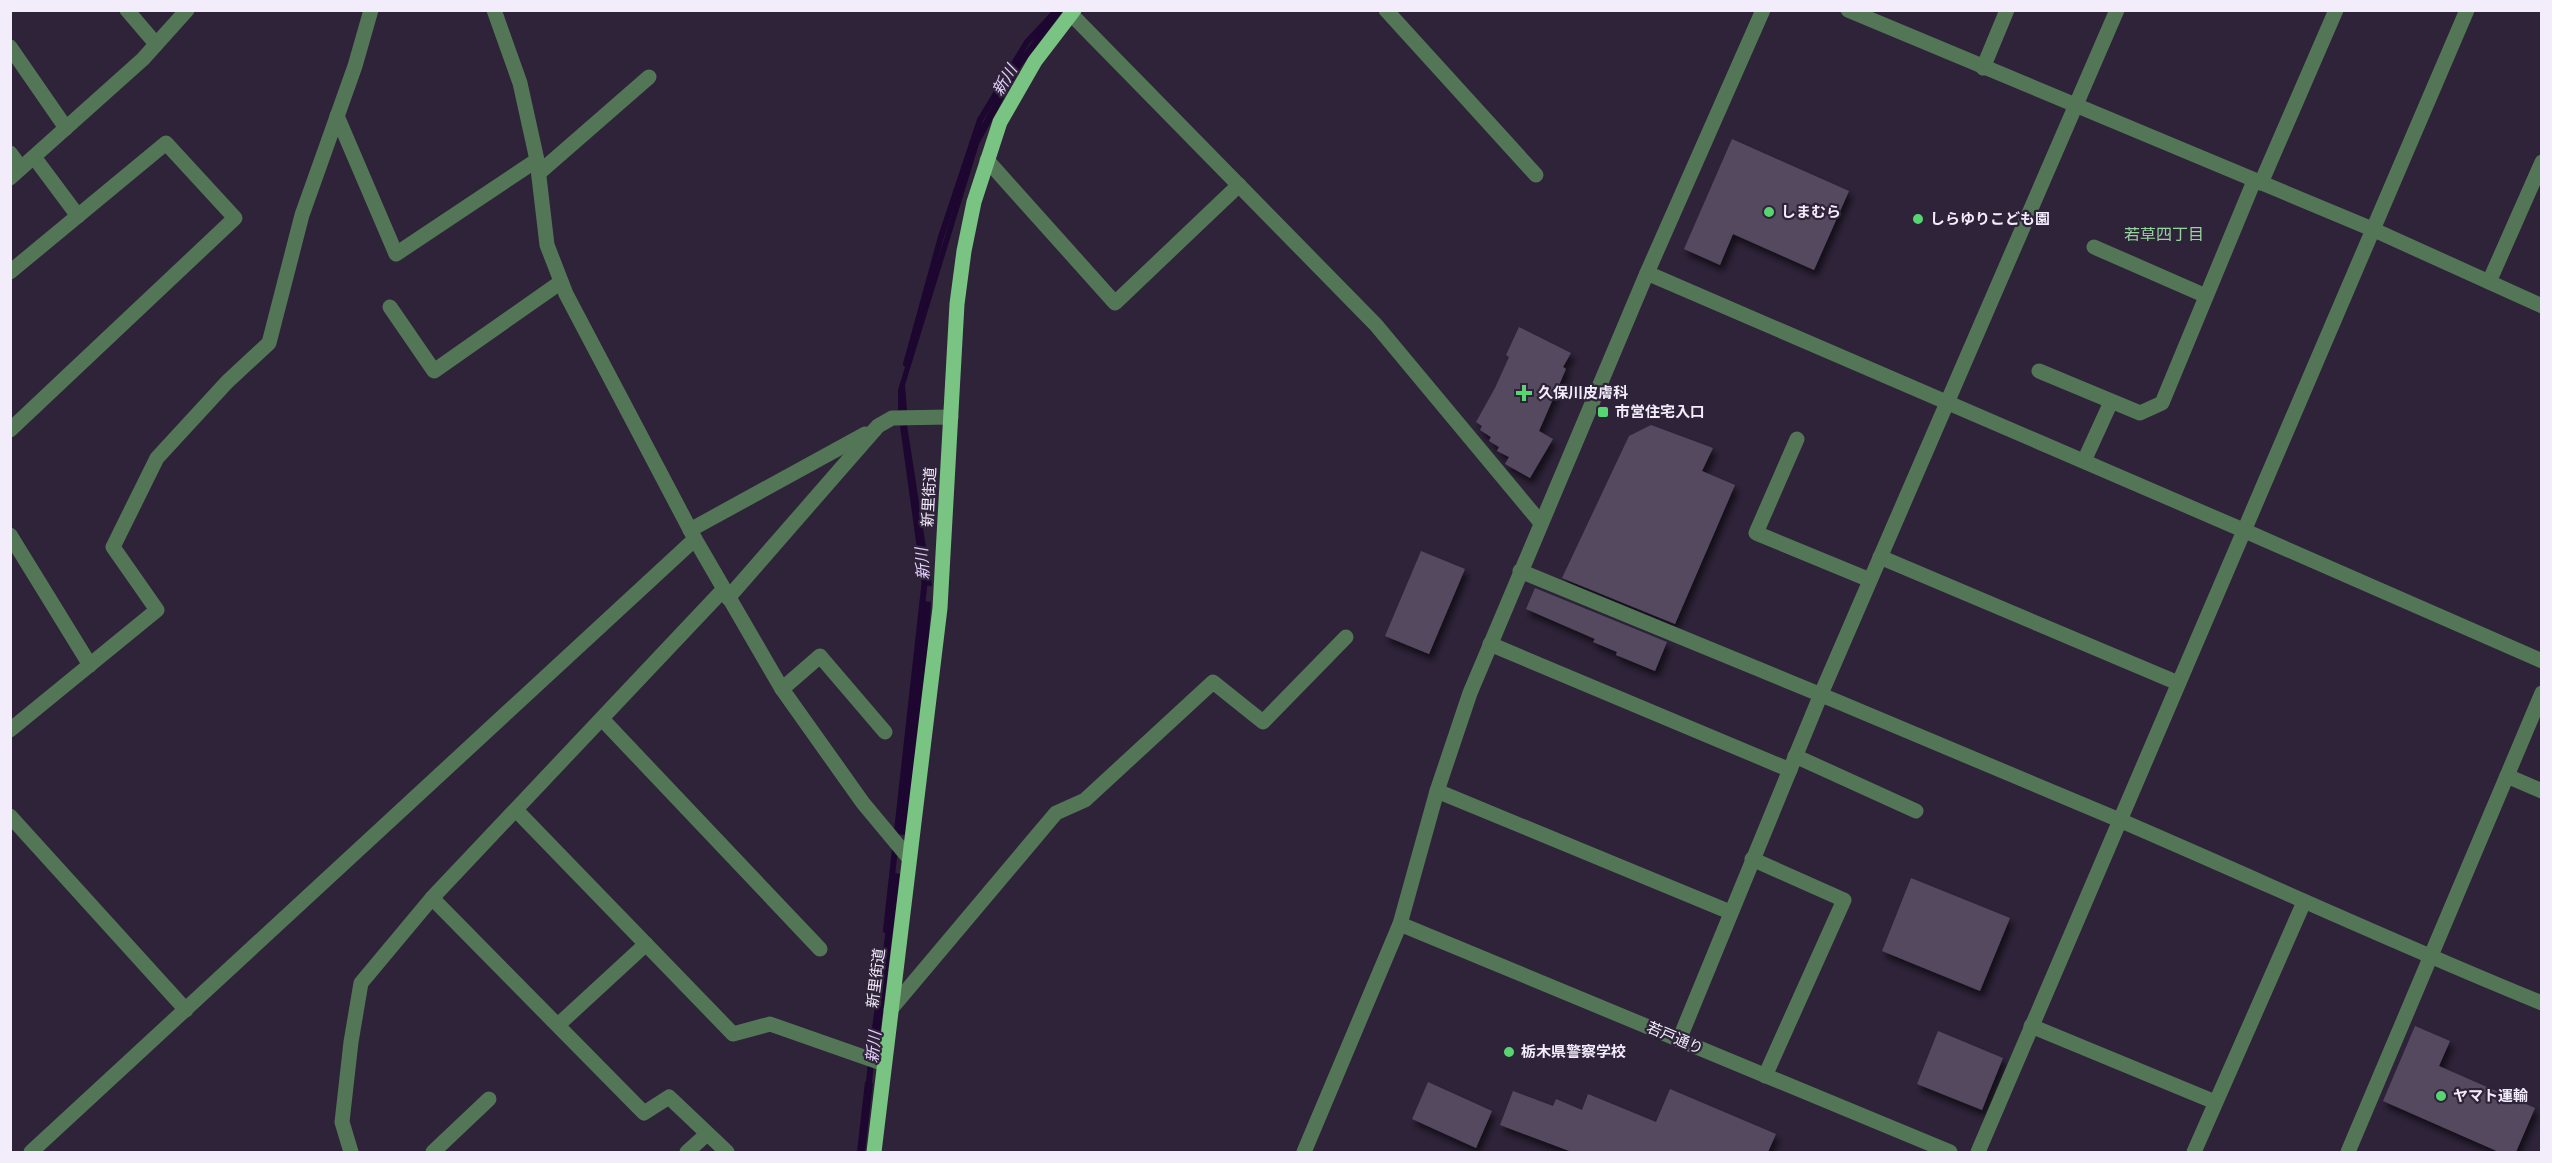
<svg xmlns="http://www.w3.org/2000/svg" width="2552" height="1163" font-family="'PT Serif','Noto Sans JP',serif">
	<defs>
		<filter id="shadow"><feDropShadow dx="3.5" dy="6" stdDeviation="3" flood-color="#0009"/></filter>
	</defs>
	<rect width="100%" height="100%" fill="#2e2339"/>
	<g fill="#1d0630">
		<path d="M1054,11H1063L1021,67L979,144L905,385L907,410L898,411V390L976,135L1012,70Z"/>
		<path d="M907,425L932,586L922,585L900,426Z"/>
		<path d="M923,601L931,602L927,666L906,835L897,834Z"/>
		<path d="M894,873L900,874L879,1043L870,1042Z"/>
		<path d="M865,1082L873,1083L865,1152H857Z"/>
	</g>
	<g fill="none" stroke-linecap="round" stroke-linejoin="round">
		<g stroke="#1d0630" stroke-width="6">
			<path d="M906,364L941,237L980,120L1027,42L1057,10"/>
			<path d="M886,930L925,579"/>
			<path d="M868,1091L874,1035"/>
		</g>
	</g>
	<g fill="#544961" filter="url(#shadow)">
		<path d="M1732,139L1849,191L1814,270L1733,234L1720,265L1684,249Z"/>
		<path d="M1519,327L1571,353L1563,367L1566,369L1539,431L1553,439L1530,478L1505,464L1509,457L1497,451L1499,447L1489,441L1491,437L1480,430L1482,426L1476,422L1495,388L1509,357L1506,355Z"/>
		<path d="M1651,425L1713,448L1702,471L1735,485L1675,624L1562,578L1629,436Z"/>
		<path d="M1421,551L1465,569L1429,654L1385,636Z"/>
		<path d="M1535,588L1667,642L1655,671L1616,655L1617,652L1593,642L1595,639L1526,609Z"/>
		<path d="M1911,878L2010,918L1980,991L1882,951Z"/>
		<path d="M2415,1026L2450,1041L2439,1066L2535,1108L2516,1152H2499L2383,1101Z"/>
		<path d="M1938,1031L2003,1058L1982,1110L1917,1084Z"/>
		<path d="M1428,1082L1492,1111L1476,1148L1412,1119Z"/>
		<path d="M1670,1089L1776,1134L1768,1152H1572L1500,1125L1513,1091L1553,1106L1556,1099L1582,1110L1588,1094L1656,1122Z"/>
	</g>
	<g fill="none" stroke-linecap="round" stroke-linejoin="round">
		<g stroke="#537657" stroke-width="15">
			<path d="M127,10L156,44"/>
			<path d="M494,10L520,83L537,160L547,245L566,294L695,539L782,689L863,803L908,857"/>
			<path d="M1386,10L1536,175"/>
			<path d="M1848,10L2372,229L2542,306"/>
			<path d="M1071,14L1376,325L1541,523"/>
			<path d="M10,47L66,128"/>
			<path d="M1983,68L2007,10"/>
			<path d="M337,116L396,254L537,160"/>
			<path d="M10,153L21,168"/>
			<path d="M34,157L78,216"/>
			<path d="M987,160L1115,303L1239,185"/>
			<path d="M540,172L649,77"/>
			<path d="M10,178L143,59L187,10"/>
			<path d="M2261,183L2336,10"/>
			<path d="M2094,247L2206,296"/>
			<path d="M10,272L166,143L235,218L10,430"/>
			<path d="M1647,273L2243,530L2542,661"/>
			<path d="M2489,282L2542,162"/>
			<path d="M390,307L434,371L561,282"/>
			<path d="M2039,371L2140,413L2162,403L2254,181"/>
			<path d="M1797,439L1756,533L1870,580"/>
			<path d="M2084,461L2111,402"/>
			<path d="M690,530L865,434"/>
			<path d="M10,535L90,665"/>
			<path d="M1880,557L2178,683"/>
			<path d="M1520,571C1719,652 1919,735 2117,819C2259,880 2399,945 2542,1003"/>
			<path d="M728,598L878,426L892,418L951,417"/>
			<path d="M1490,644L1790,770"/>
			<path d="M782,689L820,656L885,732"/>
			<path d="M602,719L820,949"/>
			<path d="M10,730L157,610L113,547L157,458L227,382L269,343L302,215L355,66L371,10"/>
			<path d="M1795,756L1916,811"/>
			<path d="M2507,776L2542,791"/>
			<path d="M1437,791L1730,912"/>
			<path d="M516,810L733,1034L770,1024L884,1064"/>
			<path d="M10,816L186,1010"/>
			<path d="M1752,859L1844,900L1765,1076"/>
			<path d="M432,898L644,1113L669,1097L727,1152"/>
			<path d="M891,1009L1056,813L1085,800L1213,682L1263,722L1346,637"/>
			<path d="M558,1025L646,944"/>
			<path d="M2031,1026L2215,1102"/>
			<path d="M1679,1040L1821,694L2117,10"/>
			<path d="M31,1152L695,539"/>
			<path d="M351,1152L342,1122L351,1042L361,983L432,898L723,590"/>
			<path d="M433,1152L489,1099"/>
			<path d="M687,1152L707,1134"/>
			<path d="M1978,1152L2467,10"/>
			<path d="M2194,1152L2304,902"/>
		</g>
		<g stroke="#537657" stroke-width="15">
			<path d="M1400,924L1950,1152"/>
			<path d="M1304,1152L1400,924L1437,791L1470,693L1647,273L1763,10"/>
			<path d="M2348,1152L2542,693"/>
		</g>
		<path stroke="#79c483" stroke-width="15" d="M874,1152L940,608L957,304L964,251L974,202L1000,122L1035,61L1074,10"/>
	</g>
	<g fill="#57d570" stroke="#2e2339" stroke-width="2">
		<circle cx="1769" cy="212" r="6"/>
		<circle cx="1918" cy="219" r="6"/>
		<path d="M1521 384h6v6h6v6h-6v6h-6v-6h-6v-6h6z"/>
		<rect x="1597" y="406" width="12" height="12" rx="3"/>
		<circle cx="1509" cy="1052" r="6"/>
		<circle cx="2441" cy="1096" r="6"/>
	</g>
	<g text-anchor="middle" stroke-width="4.5" stroke-linejoin="round" paint-order="stroke">
		<g font-size="15" font-weight="bold" fill="#f2ecfb" stroke="#2e2339" text-anchor="start">
			<text x="1781" y="217">しまむら</text>
			<text x="1930" y="224">しらゆりこども園</text>
			<text x="1538" y="398">久保川皮膚科</text>
			<text x="1615" y="417">市営住宅入口</text>
			<text x="1521" y="1057">栃木県警察学校</text>
			<text x="2453" y="1101">ヤマト運輸</text>
		</g>
		<g font-size="15" fill="#f2ecfb" stroke="#2e2339">
			<text transform="translate(929 497) rotate(-87)" y="5">新里街道</text>
			<text transform="translate(876 978) rotate(-83)" y="5">新里街道</text>
			<text transform="translate(1675 1038) rotate(23)" y="5">若戸通り</text>
		</g>
		<g font-size="16" font-style="italic" fill="#e4cffd" stroke="#2e2339">
			<text transform="translate(1004 80) rotate(-59)" y="6">新川</text>
			<text transform="translate(922 564) rotate(-94)" y="6">新川</text>
			<text transform="translate(873 1047) rotate(-84)" y="6">新川</text>
		</g>
		<g font-size="16" fill="#95d49c" stroke="#2e2339">
			<text x="2164" y="240">若草四丁目</text>
		</g>
	</g>
	<rect width="2552" height="1163" fill="none" stroke="#f2ecfb" stroke-width="24"/>
</svg>
